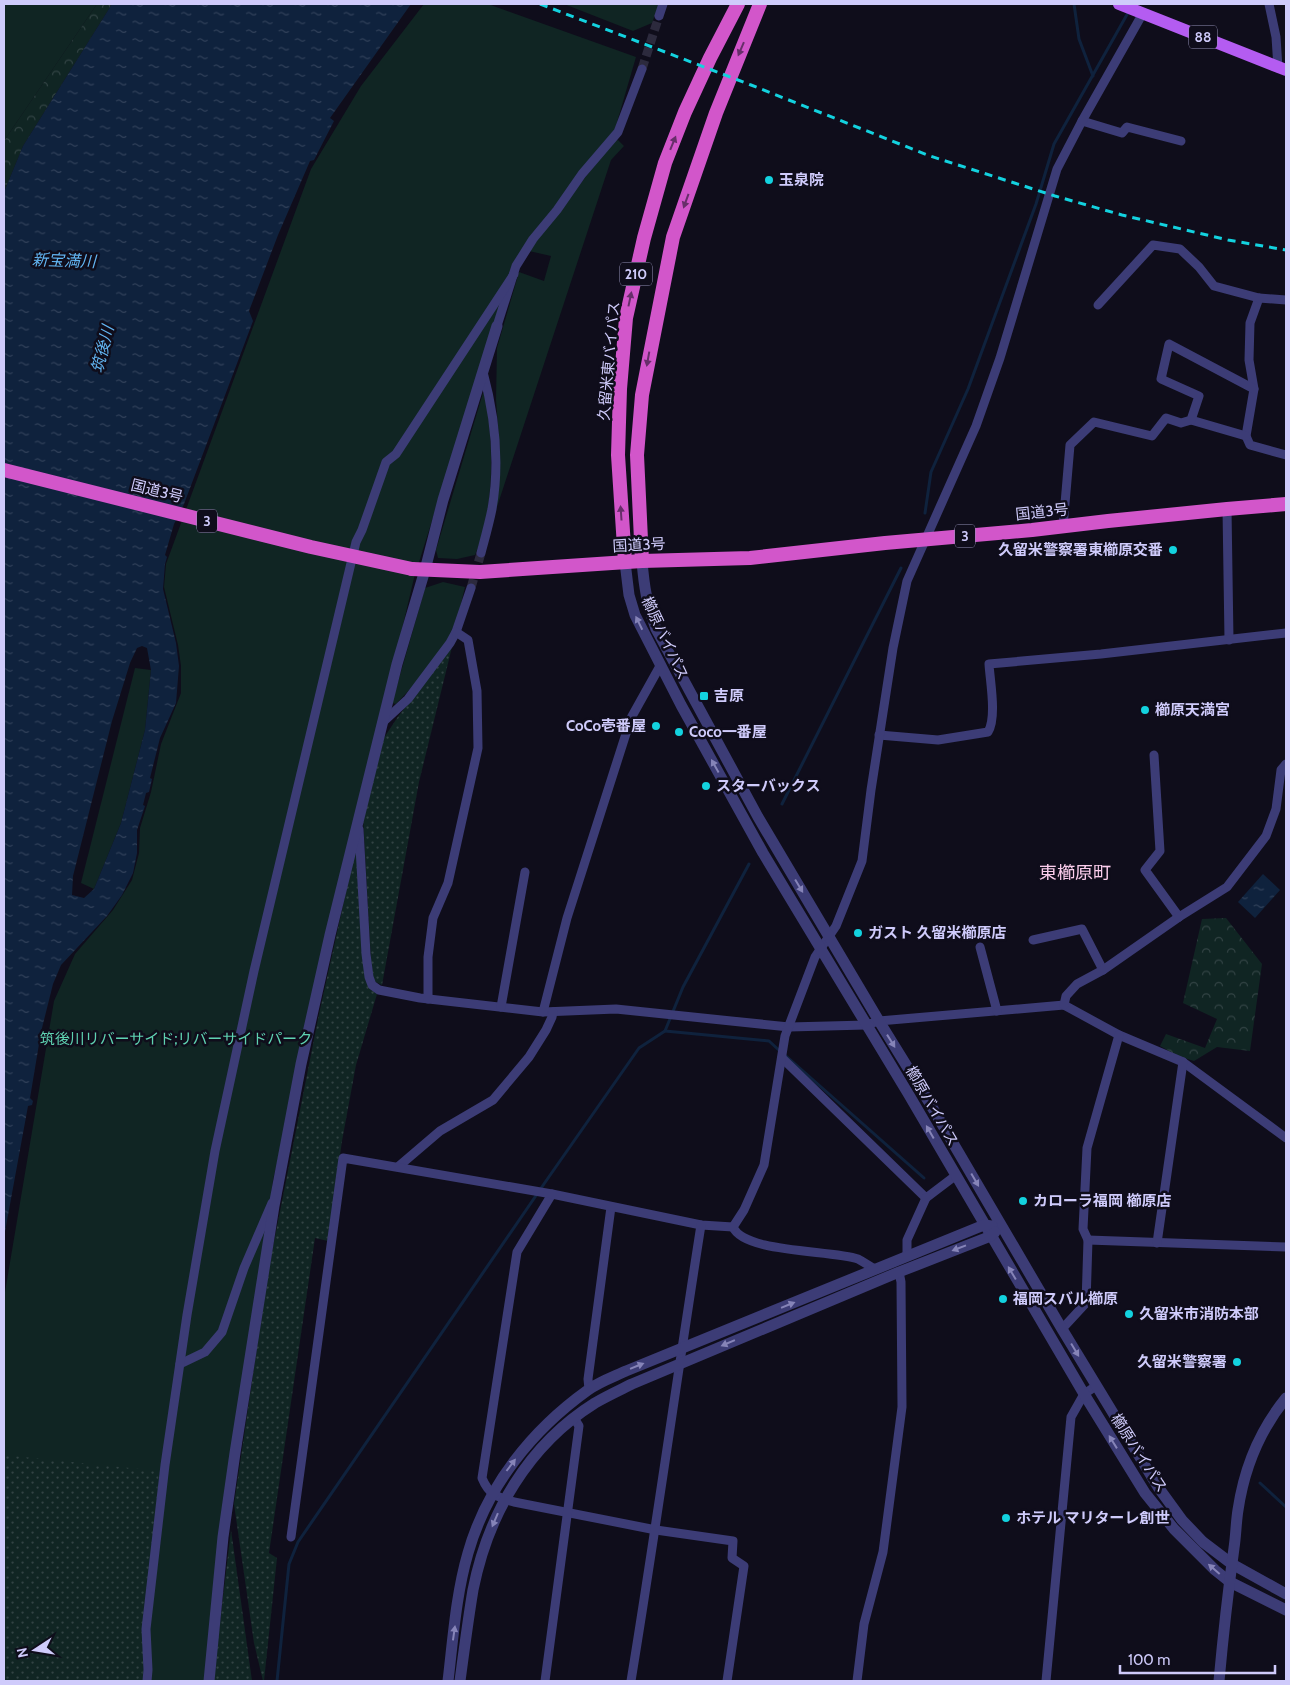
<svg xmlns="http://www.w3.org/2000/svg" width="1290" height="1685" font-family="Cabin,'Noto Sans JP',sans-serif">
	<defs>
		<pattern id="forest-crowns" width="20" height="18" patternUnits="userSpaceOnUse" patternTransform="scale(1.25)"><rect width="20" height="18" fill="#102523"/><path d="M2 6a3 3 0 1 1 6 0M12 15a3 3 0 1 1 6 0" fill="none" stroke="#324344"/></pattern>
		<pattern id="park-dots" width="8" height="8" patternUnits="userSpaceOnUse" patternTransform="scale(1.25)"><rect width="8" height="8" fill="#102523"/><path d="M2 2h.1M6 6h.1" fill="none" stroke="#324344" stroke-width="1.8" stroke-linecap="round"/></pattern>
		<pattern id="water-ripples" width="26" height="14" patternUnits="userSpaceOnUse" patternTransform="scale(1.25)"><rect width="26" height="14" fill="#0f223d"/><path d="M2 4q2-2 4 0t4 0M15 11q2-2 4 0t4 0" fill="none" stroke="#31415a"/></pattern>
	</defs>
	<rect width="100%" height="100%" fill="#0f0d1b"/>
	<g fill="#102523">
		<path d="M4,4H97L4,141Z"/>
		<path d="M424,4H488L636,57L615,129L513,263L414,578L273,1180L210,1681H4V1298L54,1001L75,954L113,910L132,880L139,853L140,828L151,792L161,744L181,693V666L178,645L164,587L166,564L311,169L361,86Z"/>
		<path d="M564,4H659L652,23L633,31Z"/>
		<path d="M618,140L624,146L611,160L495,513L500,451L496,400L497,348L519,272L544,281L551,256L529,251L613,141Z"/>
		<path d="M483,393L486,394C492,438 494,482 485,525C483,535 479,545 475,555L457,559L438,558L436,550Z"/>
		<path d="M443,582L465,587C461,603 458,620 451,635C438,659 415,684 396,704L392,703L425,588Z"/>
		<path d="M135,668L151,670L145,730L121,823L94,889L81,883Z"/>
	</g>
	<g fill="url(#forest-crowns)">
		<path d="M97,4H112L23,146L4,192V141Z"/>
		<path d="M1226,918L1262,964L1250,1051L1217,1047L1194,1061L1178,1056L1160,1046L1166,1034L1205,1048L1217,1019L1183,1003L1202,919Z"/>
	</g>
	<g fill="url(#park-dots)">
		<path d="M452,647L419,782L382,985L372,980L363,817L378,747L397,718Z"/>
		<path d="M357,842L368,985L377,994L356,1065L342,1141L328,1241L315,1238L269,1553L277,1558L264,1681H263L254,1643L234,1504L268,1272L319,1014Z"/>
		<path d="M4,1455L159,1471L142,1681H4Z"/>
		<path d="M231,1530L252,1681H213Z"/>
	</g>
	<g fill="url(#water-ripples)" fill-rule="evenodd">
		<path d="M112,4H411L330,118L334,121L314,160L310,161L278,235L249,311L253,321L184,504L174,524L165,555L167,557L165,564L163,589L176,643L179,666L176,703L160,738L150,778L152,779L149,792L146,793L143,805L145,806L137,830V853L133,873L122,895L107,916L61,965L53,984L41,1032L30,1098L33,1101L32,1105L28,1106L4,1237V192L23,146ZM142,646L147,648L151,670L145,730L121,823L94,889L84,898L72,895L73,876L112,721L130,663L137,648Z"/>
		<path d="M1263,874L1280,890L1255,918L1238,902Z"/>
	</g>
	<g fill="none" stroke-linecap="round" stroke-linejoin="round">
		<g stroke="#0f223d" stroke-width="3">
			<path d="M1074,4L1079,39L1093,76"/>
			<path d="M925,513L931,472L968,389L1036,204L1054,144L1129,11"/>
			<path d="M782,804L901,568"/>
			<path d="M665,1031L769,1041L781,1052"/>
			<path d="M786,1056L924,1178"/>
			<path d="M1260,1483L1286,1507"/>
			<path d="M277,1681L289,1564L298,1542L546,1181L639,1048L665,1031L683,987L749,864"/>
		</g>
		<g stroke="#2c2a3d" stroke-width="9" stroke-dasharray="9 4.5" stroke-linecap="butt">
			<path d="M642,69L659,16"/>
			<path d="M471,588L481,553"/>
		</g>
		<g stroke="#3c3c76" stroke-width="9">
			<path d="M1269,4L1276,37L1278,68"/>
			<path d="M659,16L663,4"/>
			<path d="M1082,121L1122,133L1127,127L1181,141"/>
			<path d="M1259,298L1250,323L1249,360L1254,389L1246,436L1250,445L1286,455"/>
			<path d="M1098,305L1153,245L1180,249L1199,267L1214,286L1259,298L1286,300"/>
			<path d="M497,326L516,266L533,239L557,210L582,174L618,132L642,69"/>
			<path d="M1191,420L1246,436"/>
			<path d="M1227,509L1229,640"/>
			<path d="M1063,527L1070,445L1094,422L1152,436L1166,418L1181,423L1191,420L1199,396L1161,379L1169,344L1254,389"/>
			<path d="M481,553C485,538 489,524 492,509C500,463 495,416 483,372"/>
			<path d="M382,723L408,699L450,643L456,632L471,588"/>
			<path d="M879,735L938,740L988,732C997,717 990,681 989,664L1101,654L1286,633"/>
			<path d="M1154,755L1160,851L1145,870L1179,917"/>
			<path d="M359,829L366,954L369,977L372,985L379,990L420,998L543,1012L616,1009L789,1027L866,1025L879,1021L1064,1005L1119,1035L1183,1062L1286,1138"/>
			<path d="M1033,940L1082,929L1103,970"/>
			<path d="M980,947L997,1011"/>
			<path d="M428,999V957L433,918L448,883L478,748L477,691L468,640L456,632"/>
			<path d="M1064,1005L1066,996L1077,984L1103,970L1179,917L1227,887L1266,836L1276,809L1281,770L1286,764"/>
			<path d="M501,1007L525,872"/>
			<path d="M543,1012L567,918L631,718L660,666"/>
			<path d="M782,1058L926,1198L955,1176"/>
			<path d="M399,1166L440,1131L493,1100L529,1057L546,1030L552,1017L553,1012"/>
			<path d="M552,1194L517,1252L482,1478C489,1495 497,1497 514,1502L656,1530L733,1541L732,1558L744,1566L727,1681"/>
			<path d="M733,1227C744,1253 831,1250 858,1259C864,1262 869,1266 875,1269"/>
			<path d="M1088,1240L1286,1247"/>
			<path d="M1157,1243L1183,1062"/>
			<path d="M907,1256V1240L926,1198"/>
			<path d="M1062,1329L1086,1303L1088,1240L1083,1229L1087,1148L1119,1035"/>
			<path d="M180,1364L205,1352L222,1332L244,1268L272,1203"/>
			<path d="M589,1389L588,1379L611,1207"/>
			<path d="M291,1537L343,1158L552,1194L701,1225L733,1227L744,1210L764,1165L785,1036L815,957L836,926L862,861L871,790L893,648L907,581L976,426L1000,358L1057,169L1082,121L1143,13"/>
			<path d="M147,1681L148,1670L146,1629L165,1465L187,1315L215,1151L254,971L356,542L362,530L386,462L396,454L514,274"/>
			<path d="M545,1681L579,1426L574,1418"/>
			<path d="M631,1681C656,1529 677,1377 701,1225"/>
			<path d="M857,1681L864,1624L883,1552L902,1407L901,1282L899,1272"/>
			<path d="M1046,1681L1071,1417L1084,1394L1096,1386"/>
		</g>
		<g stroke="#3c3c76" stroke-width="11">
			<path d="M642,561C644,586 647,605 656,629L758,817L879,1021L929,1102L1062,1329L1158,1487L1182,1520L1203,1542L1232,1564L1286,1594"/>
			<path d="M625,562L629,595L635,615L681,705L763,853L909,1095L1084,1394L1145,1493L1174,1529L1215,1570L1230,1582L1286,1610"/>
			<path d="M209,1681L223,1537L235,1453L274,1206L301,1064L330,935L397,664L425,570L443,500L497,326"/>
			<path d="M448,1681C453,1639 456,1594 468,1553C487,1486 532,1430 588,1390C599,1382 613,1377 626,1371L984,1225L992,1226"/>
			<path d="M460,1681C464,1651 468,1620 473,1590C488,1514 528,1445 595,1403C607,1396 620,1390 632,1384L899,1272L991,1236L995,1232"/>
			<path d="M1219,1681C1223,1637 1228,1592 1234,1548C1236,1535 1236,1522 1238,1510C1244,1469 1260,1430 1286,1398"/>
		</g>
		<path stroke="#b45cf1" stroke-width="12" d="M1119,4L1286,70"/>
		<g stroke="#d256ca" stroke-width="14">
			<path d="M642,561L637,455L642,395L673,237L716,113L760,4"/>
			<path d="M625,562L618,455L620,389L626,318L644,238L665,163L685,112L710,58L738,4"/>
			<path d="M412,569L480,572L642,561L750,558L885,543L1032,530L1108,521L1227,509L1286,504"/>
		</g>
		<path stroke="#13d2df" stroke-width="3" stroke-dasharray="8 6" stroke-linecap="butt" d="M540,4L751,85L930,156L1055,196L1122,215L1228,240L1286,250"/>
		<path stroke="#d256ca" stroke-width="14" d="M4,470L311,547L412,569"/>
	</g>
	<defs><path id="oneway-solid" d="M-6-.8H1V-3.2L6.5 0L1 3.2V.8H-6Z" transform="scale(1.25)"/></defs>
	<g fill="#672e6a">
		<use href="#oneway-solid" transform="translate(741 49) rotate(113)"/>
		<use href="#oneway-solid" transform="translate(673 143) rotate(-68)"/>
		<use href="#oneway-solid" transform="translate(686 201) rotate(110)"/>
		<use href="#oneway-solid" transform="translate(630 299) rotate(-78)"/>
		<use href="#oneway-solid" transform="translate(648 359) rotate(100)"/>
		<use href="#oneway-solid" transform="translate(621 513) rotate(-94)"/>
	</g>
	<g fill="#8684b8">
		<use href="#oneway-solid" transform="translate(639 623) rotate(-116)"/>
		<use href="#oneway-solid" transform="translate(715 766) rotate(-119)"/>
		<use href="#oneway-solid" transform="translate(799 886) rotate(59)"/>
		<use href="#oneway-solid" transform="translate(891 1041) rotate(58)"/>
		<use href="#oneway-solid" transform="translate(930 1132) rotate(-120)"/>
		<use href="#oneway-solid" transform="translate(975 1180) rotate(60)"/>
		<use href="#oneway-solid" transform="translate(959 1248) rotate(159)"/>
		<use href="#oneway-solid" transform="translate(1012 1273) rotate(-121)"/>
		<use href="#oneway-solid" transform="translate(788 1305) rotate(-22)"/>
		<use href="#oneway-solid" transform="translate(728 1343) rotate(157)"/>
		<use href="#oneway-solid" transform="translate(1075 1350) rotate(59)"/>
		<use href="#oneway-solid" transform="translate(637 1366) rotate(-22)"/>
		<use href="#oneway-solid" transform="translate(1113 1442) rotate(-122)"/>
		<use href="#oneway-solid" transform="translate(511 1465) rotate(-53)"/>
		<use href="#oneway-solid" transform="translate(495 1520) rotate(113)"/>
		<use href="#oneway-solid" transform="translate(1214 1569) rotate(-139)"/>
		<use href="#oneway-solid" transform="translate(454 1633) rotate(-82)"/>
	</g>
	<g fill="#13d2df" stroke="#0f0d1b" stroke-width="2">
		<circle cx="769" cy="180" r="5"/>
		<circle cx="1173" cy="550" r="5"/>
		<rect x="699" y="691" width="10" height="10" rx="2.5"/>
		<circle cx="1145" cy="710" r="5"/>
		<circle cx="656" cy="726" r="5"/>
		<circle cx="679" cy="732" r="5"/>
		<circle cx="706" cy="786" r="5"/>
		<circle cx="858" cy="933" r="5"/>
		<circle cx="1023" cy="1201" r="5"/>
		<circle cx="1003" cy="1299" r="5"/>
		<circle cx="1129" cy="1314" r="5"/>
		<circle cx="1237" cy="1362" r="5"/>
		<circle cx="1006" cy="1518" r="5"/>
	</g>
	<g text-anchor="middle" stroke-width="5" stroke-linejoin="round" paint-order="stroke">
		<g fill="#0f0d1b" stroke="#9592b8" stroke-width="1">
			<rect x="1189" y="25.5" width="28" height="23" rx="4"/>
			<rect x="620" y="262.5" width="32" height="23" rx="4"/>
			<rect x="197" y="509.5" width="20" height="23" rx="4"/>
			<rect x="955" y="524.5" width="20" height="23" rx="4"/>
		</g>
		<g font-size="14" font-weight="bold" fill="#cfcbfb">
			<text x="1203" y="42">88</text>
			<text x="636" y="279">210</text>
			<text x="207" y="526">3</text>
			<text x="965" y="541">3</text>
		</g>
		<g font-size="15" font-weight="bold" fill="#cfcbfb" stroke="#0f0d1b" text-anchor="start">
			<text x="779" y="185">玉泉院</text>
			<text x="1163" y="555" text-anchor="end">久留米警察署東櫛原交番</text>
			<text x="714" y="701">吉原</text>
			<text x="1155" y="715">櫛原天満宮</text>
			<text x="646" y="731" text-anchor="end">CoCo壱番屋</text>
			<text x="689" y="737">Coco一番屋</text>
			<text x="716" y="791">スターバックス</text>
			<text x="868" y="938">ガスト 久留米櫛原店</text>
			<text x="1033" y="1206">カローラ福岡 櫛原店</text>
			<text x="1013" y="1304">福岡スバル櫛原</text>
			<text x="1139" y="1319">久留米市消防本部</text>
			<text x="1227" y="1367" text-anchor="end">久留米警察署</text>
			<text x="1016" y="1523">ホテル マリターレ創世</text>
		</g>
		<g font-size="15" fill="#cfcbfb" stroke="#0f0d1b">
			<text transform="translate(609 361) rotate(-85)" y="5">久留米東バイパス</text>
			<text transform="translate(157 491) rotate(14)" y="5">国道3号</text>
			<text transform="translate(1042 512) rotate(-6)" y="5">国道3号</text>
			<text transform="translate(639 545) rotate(-3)" y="5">国道3号</text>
			<text transform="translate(665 638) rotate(65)" y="5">櫛原バイパス</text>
			<text transform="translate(932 1106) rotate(60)" y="5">櫛原バイパス</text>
			<text transform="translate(1139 1453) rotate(57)" y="5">櫛原バイパス</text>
		</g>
		<g font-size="15" fill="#5fd3b2" stroke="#0f0d1b">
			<text x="176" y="1044">筑後川リバーサイド;リバーサイドパーク</text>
		</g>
		<g font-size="16" font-style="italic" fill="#62b5f2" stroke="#0f0d1b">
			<text transform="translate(64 260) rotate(2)" y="6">新宝満川</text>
			<text transform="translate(102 349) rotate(-76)" y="6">筑後川</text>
		</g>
		<g font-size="18" fill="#fbcdec" stroke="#0f0d1b">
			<text x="1075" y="879">東櫛原町</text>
		</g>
	</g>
	<rect width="1290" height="1685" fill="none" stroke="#cfcbfb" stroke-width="10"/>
	<g transform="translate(35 1650) rotate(258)" stroke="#0f0d1b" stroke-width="4" paint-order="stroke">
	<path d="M0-4L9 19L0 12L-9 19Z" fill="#cfcbfb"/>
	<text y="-8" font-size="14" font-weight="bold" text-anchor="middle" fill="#cfcbfb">N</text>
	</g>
	<path d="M1120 1665v8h155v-8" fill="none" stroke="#cfcbfb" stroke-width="2.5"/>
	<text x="1128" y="1665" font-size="15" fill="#cfcbfb" stroke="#0f0d1b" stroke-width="4" paint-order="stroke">100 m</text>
</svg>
